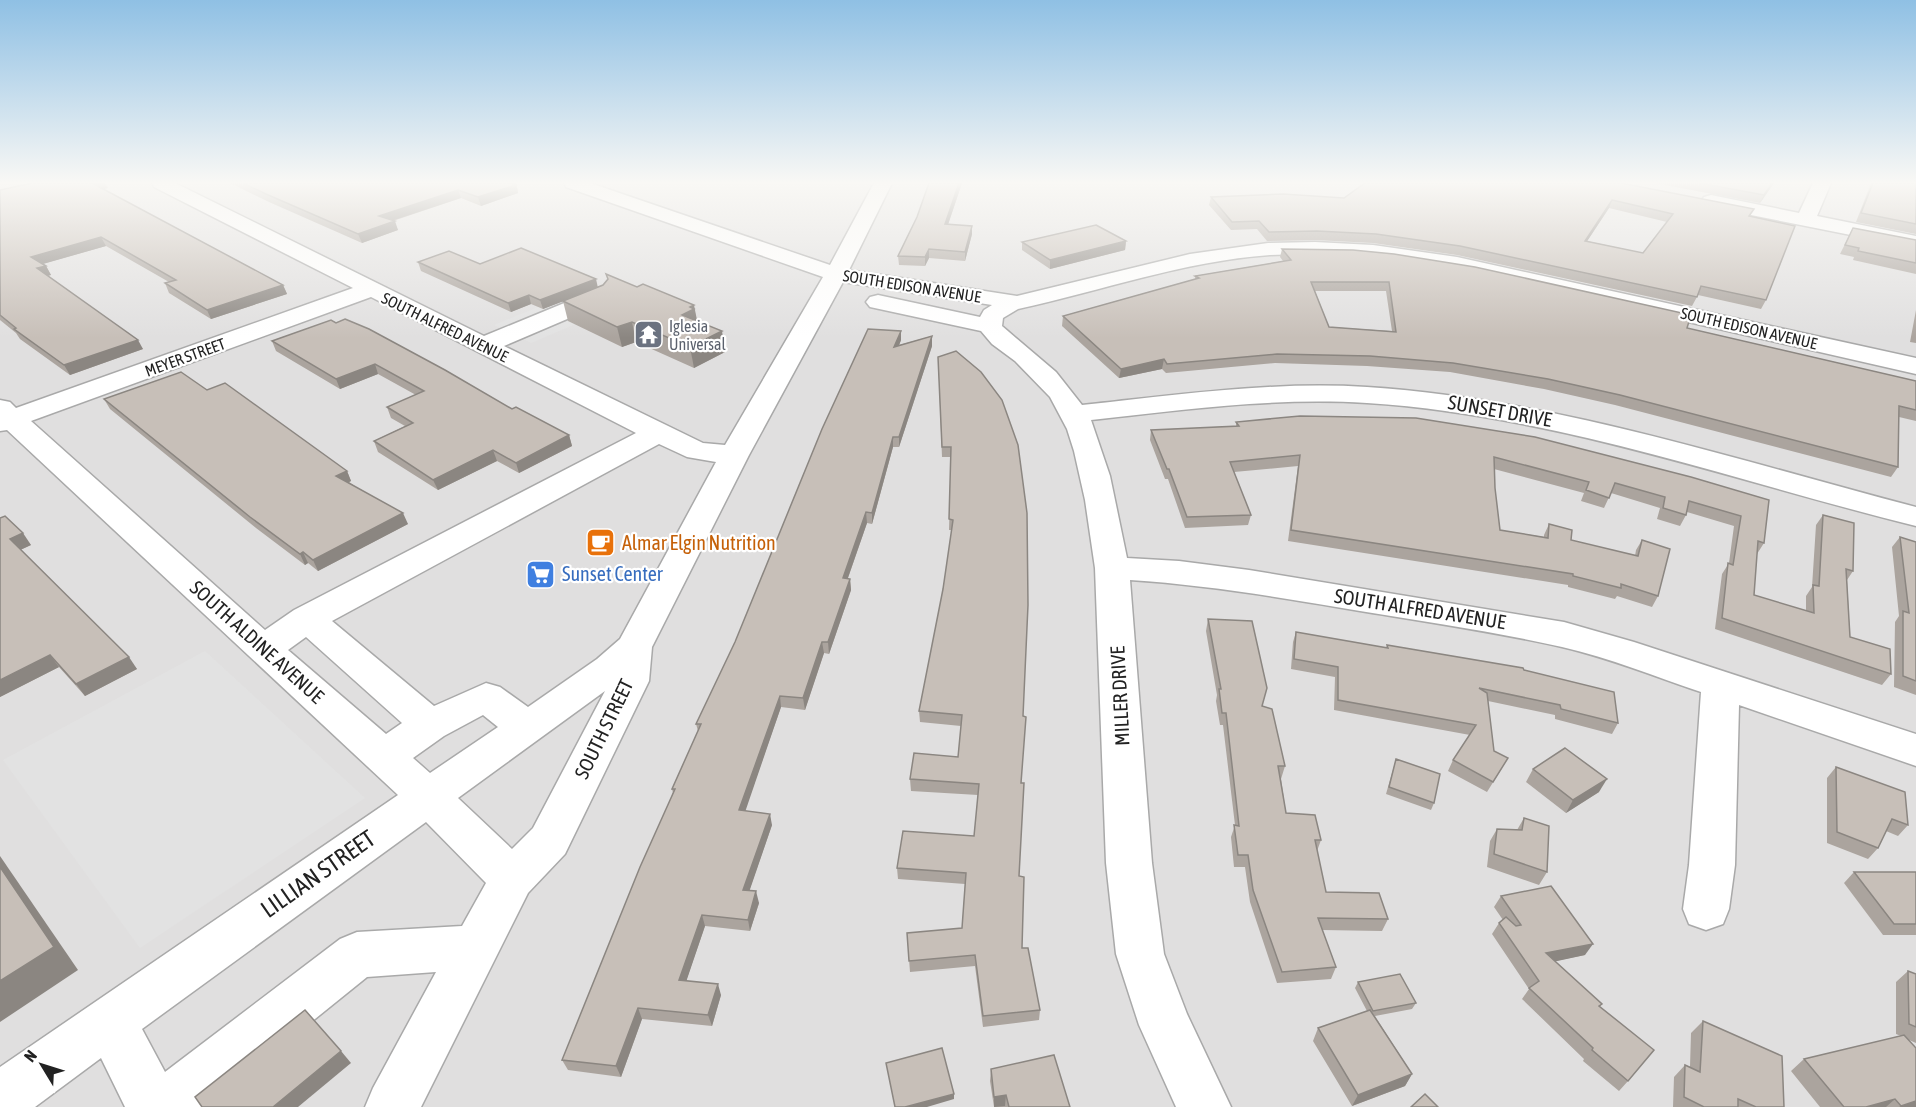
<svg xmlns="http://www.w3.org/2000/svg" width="1916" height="1107" font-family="'Asap Condensed',sans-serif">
	<rect width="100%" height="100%" fill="#f2efe9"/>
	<rect fill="#e0dfdf" x="0" y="183" width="1916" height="924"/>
	<g fill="#e2e2e2">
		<path d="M595,284L632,300L531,343L494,325Z"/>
		<path d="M205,651L365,798L140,948L3,760Z"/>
	</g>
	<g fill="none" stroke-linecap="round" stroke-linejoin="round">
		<defs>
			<g id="minor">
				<path d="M152,183H175L484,336L591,292L599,290L607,292L610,297L607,302L504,346L703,443L725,445L823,277L566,187L564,183H590L830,265L874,183H892L849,270L1017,296L1190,254L1268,243L1315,242L1373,245L1457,257L1916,358V374C1808,349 1700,325 1592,300C1486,276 1379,249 1270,255C1184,261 1101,291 1018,309L1003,318L1002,326L1056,372L1082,405C1177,395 1272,381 1367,387C1554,399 1736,460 1916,507V526C1734,481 1555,415 1367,403C1274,397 1183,410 1091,420L1110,476L1127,558L1179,561L1249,570L1564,622L1634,642L1916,734V766L1739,705L1735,865L1729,909L1723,924L1706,930L1689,924L1683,909L1689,865L1701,692C1656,677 1610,658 1562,647C1496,632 1428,622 1360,611C1284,598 1207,585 1130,580L1152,863L1164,954L1187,1014L1231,1107H1176L1139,1025L1116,954L1106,863L1095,568L1085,500L1074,451L1067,429L1050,397L1015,361L992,344L981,331L870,307L866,302L870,297L878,295L980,317L984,310L992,305L843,282L749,455L652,647L649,681L565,854L528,893L421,1107H365L373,1088L436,972L367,977L206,1107H125L101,1058L35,1107H0V1067L398,795L7,430L0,431V400L10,402L16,408L353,288L154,187ZM371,297L636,433L294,610L265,630L31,421ZM659,444L687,457L716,462L620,639L597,659L528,707L500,687L486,683L434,706L332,621ZM306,637L402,723L386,734L288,650ZM605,691L533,828L512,849L458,798ZM483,715L498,727L430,773L413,758L444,736ZM426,822L486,883L462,926L357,932L340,939L165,1072L142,1029Z"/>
				<path d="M1813,183H1831L1817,216L1916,236V248L1711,207L1704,205L1701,201L1704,197L1711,195L1799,213Z"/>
			</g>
		</defs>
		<use href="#minor" stroke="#a9a9a9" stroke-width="3"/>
		<use href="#minor" fill="#fff" fill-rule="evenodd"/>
	</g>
	<g fill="#aba49e" fill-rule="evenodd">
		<path d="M230,183H516L518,191V193L481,206L461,198L393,221L398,230L362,243L269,202Z"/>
		<path d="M929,183H962L948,225L972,234L965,261L929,258L925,266L899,265L898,256L917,217Z"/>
		<path d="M1621,183L1750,216L1766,300L1761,309L1698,295L1692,306L1457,255L1373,243L1315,240L1267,241L1257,229L1231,230L1209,205L1211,197L1344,198ZM1609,208L1667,222L1643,253L1587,241Z"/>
		<path d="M1654,183H1774L1760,203Z"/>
		<path d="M1871,183H1916V234L1856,222Z"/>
		<path d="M108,188L103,189L283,285L287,294L211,319L169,293L165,283L169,282L106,246L42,264L46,266L51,275L48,276L143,349L70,375L20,339L16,333L0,320V190Z"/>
		<path d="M1853,228L1916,240V274L1853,260L1854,257L1840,254Z"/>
		<path d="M1126,241L1125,250L1050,269L1022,250V242Z"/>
		<path d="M1282,249L1687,328L1916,381V421L1899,417L1898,467L1891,477L1615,405L1544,389L1450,372L1367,366L1275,363L1166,373L1162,369L1119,378L1062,326L1063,316L1195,279V276L1283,261L1280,257ZM1315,291H1386L1392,331L1329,327Z"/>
		<path d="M418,262L480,264L598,287L697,321L725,352L694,368L636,342L622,347L568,321L563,301L543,309L531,304L511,312L421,271Z"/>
		<path d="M1916,310V343L1910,342Z"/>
		<path d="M331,320L512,409L569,435L572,446L519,473L497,461L438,490L378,452L374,441L405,426L391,418L387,407L416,395L378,374L340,389L276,351L272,341Z"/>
		<path d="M901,331V340L899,345L932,336V346L899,447H893L872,524L867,523L848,578L850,579L851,590L829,654L824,653L805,710L781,707L745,810L772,825L749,891L759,903L750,931L705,926L686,981L721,995L712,1026L642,1019L621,1077L568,1070L562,1060L673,793L672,789L698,731L696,724Z"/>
		<path d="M938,357L1021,783L1019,876L1022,948L1040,1010L1039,1020L983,1027L975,966L910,972L907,933L962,928L965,884L898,879L897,868L974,836L978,795L911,791L910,779L958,757L961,726L920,722L919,711L943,589L952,530H949L951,457H942Z"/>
		<path d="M104,399L347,471L351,481L349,482L408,524L318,571L308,563L305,565L256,528L110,409Z"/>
		<path d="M1300,416L1769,500L1764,543L1757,554L1754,595L1806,611V596L1812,587L1816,525L1823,515L1853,571L1847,580L1850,637L1891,674L1882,685L1715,629L1722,574L1729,563L1734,526L1687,512L1686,515L1680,526L1657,519L1660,508L1611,493L1604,508L1581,501L1584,493L1494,469L1495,488L1500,530L1544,537V535L1549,524L1571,540L1635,556L1636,550L1642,540L1658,596L1652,607L1617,596L1615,599L1568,587V585L1288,541L1298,466L1234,472L1251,515L1248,525L1185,528L1168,479H1165L1150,440L1151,430L1236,426V422Z"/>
		<path d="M0,518L31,545L20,550L137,669L85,696L59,667L0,697Z"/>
		<path d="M1900,537L1916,542V695L1894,687L1895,622L1899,616L1892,547Z"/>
		<path d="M1208,619L1262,706L1285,766L1281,779L1286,813L1321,840L1317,851L1326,892L1388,919L1382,931L1322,930L1336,967L1331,979L1277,983L1250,902L1245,867H1234L1231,837L1235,825L1223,725H1220L1216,701L1217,695L1206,631Z"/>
		<path d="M1296,632L1386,648L1387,645L1524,670L1618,723L1612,734L1555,719V715L1488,701L1494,751L1502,768L1487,792L1448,771L1453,760L1470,735L1334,710L1335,677L1291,669L1293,642Z"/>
		<path d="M1396,759L1434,803L1431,810L1386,794Z"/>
		<path d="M1836,767L1908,825L1898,836L1886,831L1878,848L1868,859L1827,843V778Z"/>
		<path d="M1533,769L1599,792L1566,813L1526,782Z"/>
		<path d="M1524,818L1547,872L1539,885L1487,867L1490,841L1497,829L1517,830Z"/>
		<path d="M1854,872H1916V935H1883L1844,883Z"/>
		<path d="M1501,896L1585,955L1555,961L1602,1004L1600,1007L1628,1081L1619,1091L1583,1061L1584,1059L1522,999L1529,989L1492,934L1499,923L1503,920L1494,907Z"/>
		<path d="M1908,971L1916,974V1043L1909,1040L1916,1107H1820L1791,1071L1804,1059L1901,1036L1896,1034V982Z"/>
		<path d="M1358,982L1416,1003L1412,1009L1375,1016L1412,1074L1405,1086L1352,1106L1313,1041L1318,1028L1367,1011L1355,988Z"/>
		<path d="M1703,1021L1784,1107H1673L1674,1077L1685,1065L1690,1067L1691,1033Z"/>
		<path d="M991,1069L1070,1107H994L990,1081Z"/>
	</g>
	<g fill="#8b8681">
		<path d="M92,183H105L108,188L96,191Z"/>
		<path d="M516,183L518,193L481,206L478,197Z"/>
		<path d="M959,183H962L945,233V224Z"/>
		<path d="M1772,183H1774L1760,203L1764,195Z"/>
		<path d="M458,190L461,198L382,224L379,216Z"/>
		<path d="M1612,200L1609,208L1582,249L1585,241Z"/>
		<path d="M395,221L398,230L362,243L358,234Z"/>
		<path d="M972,226V234L965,261V252Z"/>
		<path d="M101,237L106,246L36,266L31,257Z"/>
		<path d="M1126,241L1125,250L1050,269V260Z"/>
		<path d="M929,249V258L925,266V257Z"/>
		<path d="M46,266L51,275L42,277L37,268Z"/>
		<path d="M596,279L598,288L543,309L540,300Z"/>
		<path d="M283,285L287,294L211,319L207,310Z"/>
		<path d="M529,295L531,304L511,312L508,303Z"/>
		<path d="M694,305L698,325L682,315L690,307Z"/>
		<path d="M632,322L636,342L622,347L617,327Z"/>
		<path d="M722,331L725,352L694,368L690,347Z"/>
		<path d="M901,331V340L895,356L894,347Z"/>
		<path d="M932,336V346L899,447V437Z"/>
		<path d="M138,340L143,349L70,375L64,365Z"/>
		<path d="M1164,359L1162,369L1119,378L1121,369Z"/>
		<path d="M375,364L378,374L340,389L336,379Z"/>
		<path d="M569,435L572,446L519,473L516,463Z"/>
		<path d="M893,437V447L872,524V513Z"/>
		<path d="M493,450L497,461L438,490L433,480Z"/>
		<path d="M347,471L351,481L341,486L336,476Z"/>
		<path d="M866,512L867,523L844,589L843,578Z"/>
		<path d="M403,513L408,524L318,571L313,560Z"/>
		<path d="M23,533L31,545L18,551L10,539Z"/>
		<path d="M303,552L308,563L305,565L300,554Z"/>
		<path d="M850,579L851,590L829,654L828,642Z"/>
		<path d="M822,642L824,653L805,710L803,698Z"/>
		<path d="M50,655L59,667L0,697V680Z"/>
		<path d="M129,657L137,669L85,696L76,684Z"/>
		<path d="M780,696L781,707L742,821L739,810Z"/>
		<path d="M1607,779L1599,792L1566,813L1573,800Z"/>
		<path d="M770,814L772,825L746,901L743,890Z"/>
		<path d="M0,856L78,970L0,1022Z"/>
		<path d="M756,891L759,903L750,931L748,920Z"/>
		<path d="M702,915L705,926L683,991L679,980Z"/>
		<path d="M1593,944L1585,955L1539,965L1546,953Z"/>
		<path d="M718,984L721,995L712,1026L708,1015Z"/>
		<path d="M638,1008L642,1019L621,1077L616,1066Z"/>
		<path d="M341,1051L351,1063L298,1107H273Z"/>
		<path d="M1412,1074L1405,1086L1352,1106L1358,1095Z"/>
		<path d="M954,1094V1099L927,1107H905Z"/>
		<path d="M1006,1095L1005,1106L994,1107V1097Z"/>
		<path d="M1895,1099L1886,1107H1866Z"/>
		<path d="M1916,1101V1107H1899L1901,1106Z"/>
	</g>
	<g fill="#c7bfb8" stroke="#8b8681" stroke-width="1.5" fill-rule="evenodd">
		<path d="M32,183H93H92L283,285L207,310L165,283L176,280L101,237L31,257L46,266L37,268L138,340L64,365L14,329L16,328L0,315V190Z"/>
		<path d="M243,183H516L513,184L516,185L478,197L458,190L379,216L395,221L358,234L266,194Z"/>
		<path d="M929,183H959L945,224L972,226L965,252L929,249L925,257L898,256L917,217Z"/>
		<path d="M1365,183H1621L1754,209L1749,216L1795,226L1766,300L1701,286L1697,297L1460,246L1376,234L1317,231L1269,232L1259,221L1232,222L1211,197L1283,194L1344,198ZM1612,200L1673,214L1643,253L1585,241Z"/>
		<path d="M1699,183H1772L1764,195Z"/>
		<path d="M1873,183H1916V224L1861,213Z"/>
		<path d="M1096,225L1126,241L1050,260L1022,242Z"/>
		<path d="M1853,228L1916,240V263L1858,251L1859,248L1845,245Z"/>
		<path d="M521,248L596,279L540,300L529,295L508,303L418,262L449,251L480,264Z"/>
		<path d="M1282,249L1353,250L1394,254L1475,267L1691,315L1687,328L1916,381V410L1899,406L1898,467L1620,395L1548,379L1453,363L1370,356L1277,354L1167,364L1164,359L1121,369L1063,316L1199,278L1195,276L1291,260ZM1311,282H1389L1396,332L1329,327Z"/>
		<path d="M606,274L637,287L643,284L694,305L690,307L694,309L682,315L722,331L690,347L632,322L617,327L563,301L603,285L608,279Z"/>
		<path d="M345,319L369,329L445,370L512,409L516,407L569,435L516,463L493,450L433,480L374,441L413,423L387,407L424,391L375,364L336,379L272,341L331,320L336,323Z"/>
		<path d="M868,329L901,331L894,347L932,336L899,437H893L872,513L866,512L843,578L850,579L828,642H822L803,698L780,696L739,810L770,814L743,890L756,891L748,920L702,915L679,980L718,984L708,1015L638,1008L616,1066L562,1060L640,867L675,789H672L701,724H696L735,642L822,429Z"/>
		<path d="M956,351L981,372L1002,400L1018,445L1027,513L1028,605L1023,716L1026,717L1021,783H1024L1019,876L1024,877L1022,948H1028L1040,1010L983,1016L975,955L909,961L907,933L962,928L966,873L897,868L903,831L974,836L979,784L910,779L914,753L958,757L962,715L919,711L943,589L953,520L949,519L951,447H942L938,357Z"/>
		<path d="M181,372L207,390L225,383L347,471L336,476L403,513L313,560L303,552L300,554L250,517L104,399Z"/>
		<path d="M1300,416L1416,418L1535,437L1691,477L1769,500L1764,543L1758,541L1754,595L1814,613L1813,585L1819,586L1823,515L1854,523L1853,571L1846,569L1850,637L1890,649L1891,674L1722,618L1728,563L1733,565L1741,516L1689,501L1686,515L1663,508L1665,497L1615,483L1609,498L1586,490L1589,482L1494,457L1495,488L1500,530L1548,538L1549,524L1572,530L1571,540L1638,556L1642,540L1670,549L1658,596L1621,584V588L1573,576V574L1291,530L1300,455L1230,462L1251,515L1187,517L1169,469H1167L1151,430L1239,426L1236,422Z"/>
		<path d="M5,516L23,533L10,539L129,657L76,684L50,655L0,680V518Z"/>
		<path d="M1900,537L1916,542V681L1903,676V611L1909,613Z"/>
		<path d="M1208,619L1252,621L1267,688L1262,706L1272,709L1285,766H1278L1286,813L1315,815L1321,840H1315L1326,892L1379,893L1388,919L1318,918L1336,967L1282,972L1253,890L1248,855H1238L1234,825L1239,826L1226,713H1222L1219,689H1221Z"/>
		<path d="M1296,632L1388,648L1387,645L1523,668L1524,670L1614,692L1618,723L1561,709L1560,705L1479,688L1487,693L1494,751L1508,758L1493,782L1453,760L1476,725L1338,700V667L1294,659Z"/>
		<path d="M1565,748L1607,779L1573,800L1533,769Z"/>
		<path d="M1396,759L1440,774L1434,803L1389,787Z"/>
		<path d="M1836,767L1905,792L1908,825L1892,819L1878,848L1837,832Z"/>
		<path d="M1524,818L1549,826L1547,872L1494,854L1497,829L1522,830Z"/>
		<path d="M0,867L54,947L0,981Z"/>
		<path d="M1854,872H1916V924H1894Z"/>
		<path d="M1551,886L1593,944L1546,953L1602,1004L1599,1006L1654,1050L1628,1081L1592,1050L1593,1048L1529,988L1539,981L1499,923L1506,917L1516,926L1521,925L1501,896Z"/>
		<path d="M1908,971L1916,974V1027L1909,1024Z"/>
		<path d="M1400,974L1416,1003L1373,1011L1358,982Z"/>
		<path d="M305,1010L341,1051L273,1107H202L195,1097Z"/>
		<path d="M1370,1010L1412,1074L1358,1095L1318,1028Z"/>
		<path d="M1703,1021L1782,1056L1784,1107H1756L1738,1099V1107H1704L1684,1097L1685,1065L1700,1072Z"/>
		<path d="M1904,1035L1916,1048V1101L1901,1106L1895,1099L1866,1107H1844L1804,1059Z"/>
		<path d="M942,1048L954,1094L905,1107H895L886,1063Z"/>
		<path d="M1054,1055L1070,1107H1009L1006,1095L994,1097L991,1069Z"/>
		<path d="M1425,1094L1438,1107H1411Z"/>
	</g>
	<linearGradient id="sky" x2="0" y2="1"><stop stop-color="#8fc0e4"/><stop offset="0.54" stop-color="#f9f8f5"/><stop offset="1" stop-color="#f9f8f5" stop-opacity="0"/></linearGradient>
	<rect width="1916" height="338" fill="url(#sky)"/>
	<defs>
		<symbol id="temple-square" viewBox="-11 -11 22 22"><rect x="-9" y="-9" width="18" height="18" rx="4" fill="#6b7280" stroke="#fff"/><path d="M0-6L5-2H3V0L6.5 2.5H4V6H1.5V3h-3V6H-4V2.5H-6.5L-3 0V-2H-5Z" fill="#fff"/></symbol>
		<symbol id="cafe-square" viewBox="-11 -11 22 22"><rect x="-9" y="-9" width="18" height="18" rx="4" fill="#e8710a" stroke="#fff"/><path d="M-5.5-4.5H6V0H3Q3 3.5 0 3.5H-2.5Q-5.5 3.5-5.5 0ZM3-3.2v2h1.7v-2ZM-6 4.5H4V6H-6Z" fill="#fff"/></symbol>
		<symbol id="supermarket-square" viewBox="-11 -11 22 22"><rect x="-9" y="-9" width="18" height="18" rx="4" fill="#3f7fe0" stroke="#fff"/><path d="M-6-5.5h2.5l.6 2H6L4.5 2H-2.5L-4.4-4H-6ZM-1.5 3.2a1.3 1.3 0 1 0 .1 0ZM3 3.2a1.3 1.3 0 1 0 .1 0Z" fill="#fff"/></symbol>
	</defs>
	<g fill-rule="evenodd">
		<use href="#temple-square" x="632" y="318" width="33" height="33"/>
		<use href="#cafe-square" x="584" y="526" width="33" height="33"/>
		<use href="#supermarket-square" x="524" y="558" width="33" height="33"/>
	</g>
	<g text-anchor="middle" stroke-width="4.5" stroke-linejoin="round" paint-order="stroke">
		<g font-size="16" fill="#222" stroke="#fff">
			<text transform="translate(912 286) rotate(9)" y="6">SOUTH EDISON AVENUE</text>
			<text transform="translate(445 327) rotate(26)" y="6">SOUTH ALFRED AVENUE</text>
			<text transform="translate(1749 328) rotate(13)" y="6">SOUTH EDISON AVENUE</text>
			<text transform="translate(185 357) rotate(-20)" y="6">MEYER STREET</text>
		</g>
		<g font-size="16" fill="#5b616d" stroke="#fff" text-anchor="start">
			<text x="669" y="332">Iglesia<tspan x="669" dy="18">Universal</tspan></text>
		</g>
		<g font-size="20" fill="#222" stroke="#fff">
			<text transform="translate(1500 411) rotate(10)" y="7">SUNSET DRIVE</text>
			<text transform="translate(1420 609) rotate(9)" y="7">SOUTH ALFRED AVENUE</text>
			<text transform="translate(257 642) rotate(42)" y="7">SOUTH ALDINE AVENUE</text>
			<text transform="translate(1120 696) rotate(-93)" y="7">MILLER DRIVE</text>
			<text transform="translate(604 729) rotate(-64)" y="7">SOUTH STREET</text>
		</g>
		<g font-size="20" fill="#c56008" stroke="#fff" text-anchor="start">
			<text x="622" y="550">Almar Elgin Nutrition</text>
		</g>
		<g font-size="20" fill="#366cbe" stroke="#fff" text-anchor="start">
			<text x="562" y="581">Sunset Center</text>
		</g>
		<g font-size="24" fill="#222" stroke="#fff">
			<text transform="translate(318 874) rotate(-35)" y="8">LILLIAN STREET</text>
		</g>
	</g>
	<g transform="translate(42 1065) rotate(308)" stroke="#ffffff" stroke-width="4.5" paint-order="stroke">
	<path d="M0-4.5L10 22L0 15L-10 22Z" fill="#222222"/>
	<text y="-9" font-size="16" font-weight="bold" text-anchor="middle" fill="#222222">N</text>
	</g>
</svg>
